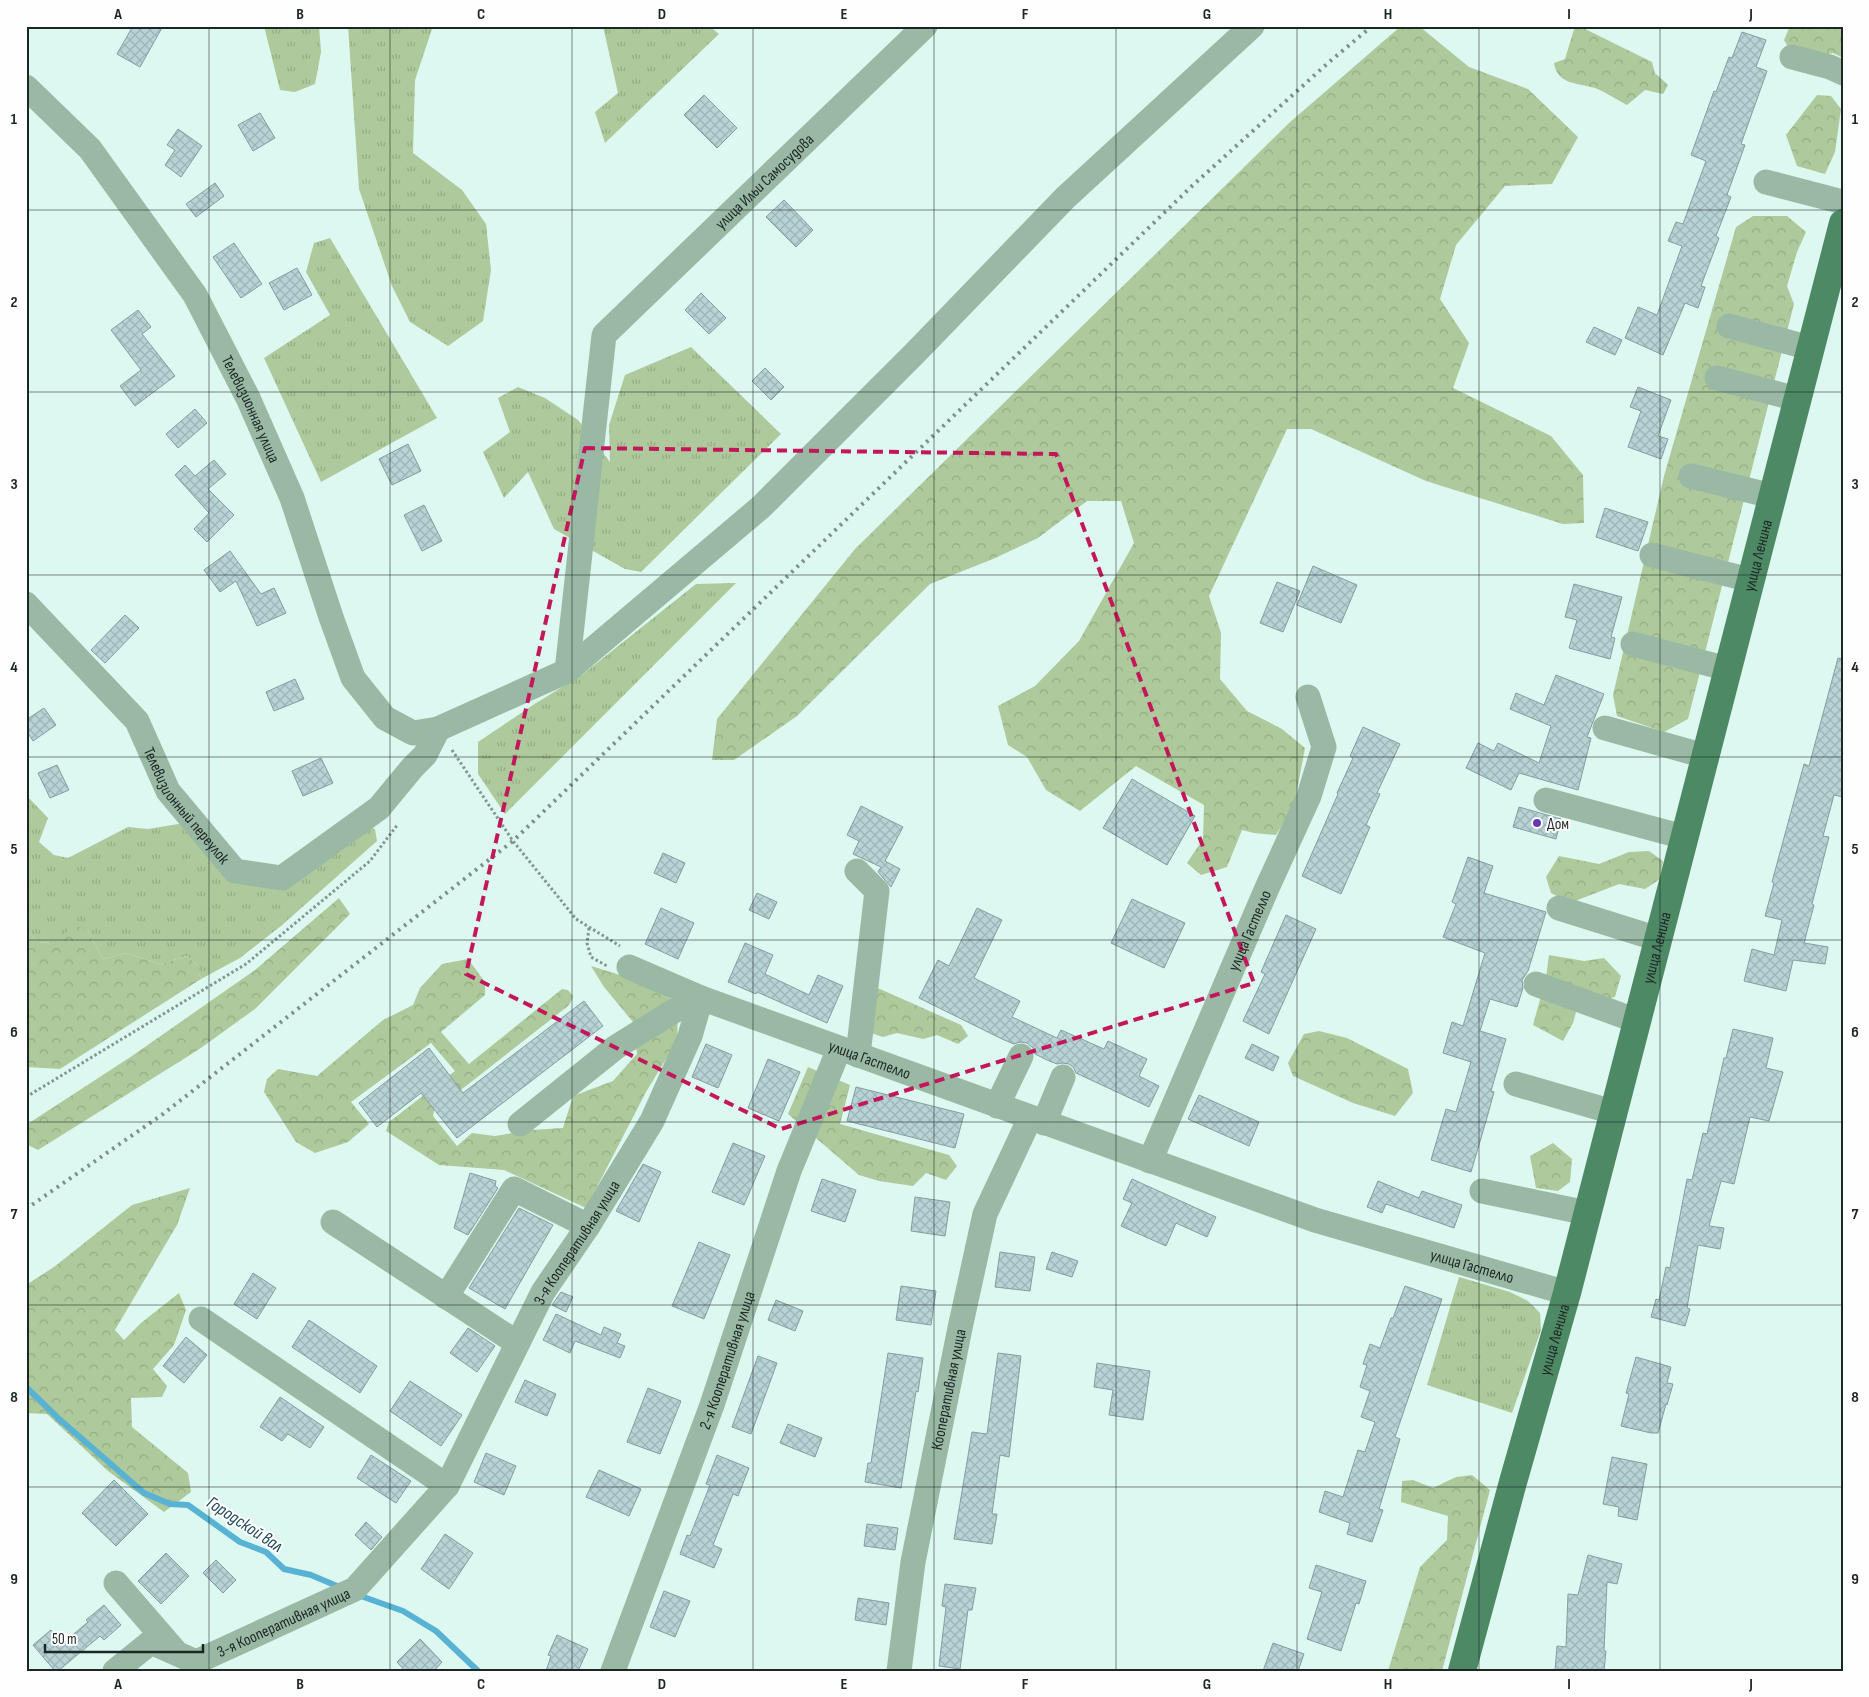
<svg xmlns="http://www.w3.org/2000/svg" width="1869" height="1697" font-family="'Sofia Sans Condensed',sans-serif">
	<defs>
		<pattern id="grass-tufts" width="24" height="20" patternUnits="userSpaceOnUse" patternTransform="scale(1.25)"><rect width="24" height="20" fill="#aec99b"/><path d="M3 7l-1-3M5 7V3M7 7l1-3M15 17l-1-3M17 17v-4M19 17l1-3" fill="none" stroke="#95ac85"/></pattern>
		<pattern id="forest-crowns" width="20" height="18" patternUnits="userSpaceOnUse" patternTransform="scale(1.25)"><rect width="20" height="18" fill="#aec99b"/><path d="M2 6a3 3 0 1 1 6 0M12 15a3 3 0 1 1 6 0" fill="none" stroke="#95ac85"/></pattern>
		<pattern id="building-cross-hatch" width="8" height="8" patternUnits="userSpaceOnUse" patternTransform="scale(1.25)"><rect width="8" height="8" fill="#b7d3d5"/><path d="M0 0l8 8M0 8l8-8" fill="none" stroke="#9db5b7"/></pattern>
	</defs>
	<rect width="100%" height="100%" fill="#ddf8f1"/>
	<g fill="url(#grass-tufts)">
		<path d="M264,26H319L321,52L315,84L295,92L280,90Z"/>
		<path d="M348,26H433L415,80L413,153L462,190L486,224L491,270L483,321L448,346L410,322L392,286L359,189Z"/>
		<path d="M603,26H709L719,34L605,143L595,112L618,93Z"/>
		<path d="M330,238L437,418L321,482L264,358L330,315L306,272L314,243Z"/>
		<path d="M691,347L781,434L641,572L625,569L554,529L528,472L504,498L483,452L510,432L498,398L518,387L545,398L578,420L610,462L609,425L625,375Z"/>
		<path d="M736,583L505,814L478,774V742L533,705L583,674L696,584Z"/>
		<path d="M26,795L48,818L39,842L54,855L68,858L128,827L148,829L184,823L237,881L281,882L363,825L375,829L377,841L281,926L240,958L201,979L196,964L187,956L160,964L126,953L103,959L88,931L56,943L36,942L26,928Z"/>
		<path d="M1459,1277L1510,1292L1528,1301L1540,1313L1541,1330L1512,1413L1427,1385Z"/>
	</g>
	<g fill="url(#forest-crowns)">
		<path d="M1401,26H1419L1469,67L1528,89L1578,137L1552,184L1505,186L1456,245L1440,299L1469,343L1453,388L1551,436L1583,475L1584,523L1563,524L1426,481L1311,429H1287L1209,596L1221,633L1220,679L1247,711L1282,729L1305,748L1294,807L1276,835L1254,833L1242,830L1227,867L1201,875L1187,863L1203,839L1204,805L1136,766L1080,811L1046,790L1027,757L1008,745L998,706L1035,686L1079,641L1134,543L1121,501H1087L1038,538L993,559L930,584L797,716L734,760H712L717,719L855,549L1289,123Z"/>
		<path d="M1575,26H1579L1652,62L1655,73L1668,85L1663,94L1645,90L1627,105C1617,100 1606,92 1595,88C1579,83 1557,85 1554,63L1565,59Z"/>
		<path d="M1790,26H1843V58L1833,53L1812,58L1788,47L1784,40Z"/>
		<path d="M1817,95L1831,96L1841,109L1835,152L1825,174L1797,166L1786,135Z"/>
		<path d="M1753,216H1787L1806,232L1797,252L1787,286L1794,304L1688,719L1664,732L1617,716L1613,695L1664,476L1736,227Z"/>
		<path d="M1649,851L1663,861L1660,879L1645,889L1619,884L1570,903L1551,893L1546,877L1559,856L1599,864L1629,852Z"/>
		<path d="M339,898L350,914L255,1009L198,1050L38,1150L30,1146L26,1142V1125L132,1056L255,970Z"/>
		<path d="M74,924L88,931L103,959L126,953L160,964L187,956L196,964L201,979L60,1069L26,1067V928L36,942L56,943Z"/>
		<path d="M1549,955L1584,961L1604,958L1621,976L1615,997L1602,1000L1582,990L1573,1023L1563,1041L1533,1025L1546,978Z"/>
		<path d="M468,959L485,982V995L441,1032L469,1064L562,989L568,990L573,996L572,1000L568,1006L434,1111L433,1116L457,1146L472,1133L495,1136L530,1130L563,1128L573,1096L613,1081L637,1054L633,1022L604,987L591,966L630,978L671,999L678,1015L677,1041L646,1092L586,1208L504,1170L439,1165L386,1131L389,1122L455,1071L431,1043L351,1102L369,1124L348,1142L315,1153L296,1142L264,1092L267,1079L278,1069L317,1076L383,1020L413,1005L420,988L442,964Z"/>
		<path d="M871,985L961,1025L968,1036L958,1044L937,1035L923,1039L897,1033L883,1037L871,1033Z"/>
		<path d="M1319,1031L1347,1038L1408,1069L1413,1093L1395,1116L1353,1103L1293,1076L1288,1063L1304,1034Z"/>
		<path d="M808,1067L850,1085L840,1124L949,1155L957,1166L946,1180L926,1173L913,1186L879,1181L859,1175L788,1114Z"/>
		<path d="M1553,1143L1572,1159L1570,1182L1558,1191L1536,1188L1530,1156Z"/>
		<path d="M190,1188L177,1225L115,1330L124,1340L141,1323L179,1293L186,1310L174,1345L153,1369L167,1386L162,1397L131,1398L132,1427L188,1473L191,1492L164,1512L108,1471L47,1414L26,1413V1285L54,1267L132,1205Z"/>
		<path d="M1472,1475L1490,1490L1442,1671H1388L1420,1567L1447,1540L1448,1516L1401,1502L1402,1481L1413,1480L1433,1488L1456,1477Z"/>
	</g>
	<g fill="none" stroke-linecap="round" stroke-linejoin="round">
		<g stroke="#58b2d4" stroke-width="6">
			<path d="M26,1387L58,1418L144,1493L170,1504L188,1505L240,1542L266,1552L284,1569L311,1575L337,1586"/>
			<path d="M358,1595L403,1611L436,1631L478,1671"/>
		</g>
	</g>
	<g fill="url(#building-cross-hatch)" stroke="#849ea0">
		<path d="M133,26H163L140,67L117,54Z"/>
		<path d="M1742,32L1766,40L1756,67L1767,71L1741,144L1745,145L1727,195L1731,197L1716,236L1719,238L1701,286L1705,287L1698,308L1685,303L1663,355L1625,338L1638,307L1657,315L1682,246L1668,241L1676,222L1683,224L1706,161L1691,155L1714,91L1716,92L1729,57L1732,58Z"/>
		<path d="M704,95L737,128L717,148L684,115Z"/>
		<path d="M260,113L275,138L253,151L238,125Z"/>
		<path d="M178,129L202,146L181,177L165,165L175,150L167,145Z"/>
		<path d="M215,183L224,196L196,217L186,204Z"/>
		<path d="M784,200L813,230L796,247L766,217Z"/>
		<path d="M234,243L262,284L241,298L213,257Z"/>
		<path d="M297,268L312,295L284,310L269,283Z"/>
		<path d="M701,293L726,318L709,334L685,310Z"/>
		<path d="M138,310L151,327L142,334L175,376L135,406L120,386L141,370L111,330Z"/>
		<path d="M1594,327L1622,340L1615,355L1586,342Z"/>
		<path d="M765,368L784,387L771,400L752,381Z"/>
		<path d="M1638,387L1671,400L1658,436L1668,439L1661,459L1628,447L1641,411L1630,407Z"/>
		<path d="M195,409L207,423L178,448L166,434Z"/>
		<path d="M408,444L421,471L392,485L379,459Z"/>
		<path d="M214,460L226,474L208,489L234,515L207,542L194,529L209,513L175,475L185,465L195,476Z"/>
		<path d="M424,505L442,541L422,551L404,515Z"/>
		<path d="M1605,508L1648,522L1638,551L1596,537Z"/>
		<path d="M230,551L261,594L274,588L286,613L257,626L236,581L220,592L204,570Z"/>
		<path d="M1313,566L1357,585L1341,623L1297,605Z"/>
		<path d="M1277,582L1300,591L1283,632L1260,623Z"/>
		<path d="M1574,584L1622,597L1611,637L1615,638L1610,659L1569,648L1577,620L1565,617Z"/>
		<path d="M125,615L139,628L105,663L91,650Z"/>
		<path d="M1838,658L1843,659V797L1834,795L1823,836L1829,837L1812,904L1814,905L1804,943L1828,947L1825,964L1793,960L1786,991L1744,981L1752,949L1774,955L1782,920L1765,916L1774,883L1772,882L1804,764L1809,766Z"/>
		<path d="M1556,675L1604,694L1587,737L1591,738L1578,790L1519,773L1511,790L1466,768L1478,743L1494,751L1498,743L1539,763L1551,726L1510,709L1516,693L1544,705Z"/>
		<path d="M295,679L304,699L274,711L266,692Z"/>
		<path d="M44,708L56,725L33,741L26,730V720Z"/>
		<path d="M1363,727L1400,744L1377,793L1380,794L1366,825L1370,827L1341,894L1302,876L1338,794L1337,793L1353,758L1350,756Z"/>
		<path d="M321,758L333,783L303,796L292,771Z"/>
		<path d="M57,765L69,790L50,798L38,773Z"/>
		<path d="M1132,779L1195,816L1167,865L1103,828Z"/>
		<path d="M861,806L903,827L885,861L900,869L891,887L878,872L881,867L853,854L859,841L847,835Z"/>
		<path d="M1519,807L1561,819L1556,839L1513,827Z"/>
		<path d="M663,853L685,863L676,883L654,873Z"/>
		<path d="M1468,857L1493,866L1484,893L1546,912L1528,971L1522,980L1523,988L1517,1007L1490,999L1480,1031L1506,1039L1491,1091L1494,1092L1486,1121L1471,1172L1431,1160L1446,1109L1456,1112L1471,1062L1443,1053L1452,1022L1463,1026L1485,953L1443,937L1456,904L1452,902Z"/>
		<path d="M757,893L777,902L769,919L749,910Z"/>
		<path d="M1132,899L1185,923L1164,968L1111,943Z"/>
		<path d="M661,908L694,923L678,959L645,944Z"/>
		<path d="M977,908L1002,920L974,978L1020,1001L1012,1017L1057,1038L1061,1030L1104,1049L1108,1041L1147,1059L1139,1076L1159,1086L1149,1107L1076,1073L1074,1068L1069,1064L1062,1063L1057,1064L1047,1060L1035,1054L1033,1048L1027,1043L1020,1042L1014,1044L1002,1039L919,998L938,960L949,966Z"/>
		<path d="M1286,915L1316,929L1269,1034L1243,1021L1265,974L1261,972Z"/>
		<path d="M745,943L773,955L765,974L809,995L818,975L843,986L827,1023L757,992L756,994L728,982Z"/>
		<path d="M584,1001L603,1026L457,1138L421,1093L377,1127L359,1103L429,1048L463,1093Z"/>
		<path d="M1733,1029L1773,1038L1766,1068L1783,1072L1769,1121L1750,1117L1734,1184L1721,1181L1709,1226L1724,1228L1720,1249L1698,1245L1687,1308L1690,1309L1685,1326L1651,1317L1656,1299L1659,1300L1666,1267L1670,1268L1687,1179L1692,1180L1703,1133L1707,1134L1724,1058H1726Z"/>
		<path d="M706,1044L732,1055L718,1088L692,1077Z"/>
		<path d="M1252,1044L1279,1057L1273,1071L1245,1058Z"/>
		<path d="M768,1059L800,1072L779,1121L748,1108Z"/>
		<path d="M856,1087L964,1114L955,1148L847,1121Z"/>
		<path d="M1199,1095L1259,1122L1249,1146L1188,1119Z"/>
		<path d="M733,1143L765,1156L744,1205L712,1192Z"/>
		<path d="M643,1164L661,1172L639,1222L616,1211Z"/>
		<path d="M470,1173L496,1181L495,1186L498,1188L468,1235L454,1228Z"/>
		<path d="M822,1179L856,1190L845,1222L811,1211Z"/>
		<path d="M1132,1179L1216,1217L1207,1237L1176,1223L1166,1246L1121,1226L1132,1203L1123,1199Z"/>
		<path d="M1378,1181L1419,1198L1422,1191L1462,1205L1454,1228L1386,1204L1382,1213L1367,1207Z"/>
		<path d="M915,1197L950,1202L945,1236L911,1231Z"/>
		<path d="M519,1208L553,1225L505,1309L469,1288Z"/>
		<path d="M699,1242L730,1255L704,1319L672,1306Z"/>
		<path d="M1000,1252L1035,1257L1030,1291L995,1287Z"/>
		<path d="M1052,1252L1078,1261L1072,1277L1046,1269Z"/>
		<path d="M253,1273L276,1288L257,1319L234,1304Z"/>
		<path d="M901,1286L936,1291L931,1325L896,1320Z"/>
		<path d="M1405,1286L1442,1299L1395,1437L1400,1439L1379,1509L1383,1510L1372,1542L1347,1534L1350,1523L1319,1512L1325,1491L1343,1497L1358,1450L1365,1452L1375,1422L1361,1417L1370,1391L1360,1387L1367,1365L1363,1364L1370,1344L1380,1348L1391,1318H1393Z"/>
		<path d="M561,1292L573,1297L566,1312L552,1305Z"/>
		<path d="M776,1300L803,1311L795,1331L768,1320Z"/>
		<path d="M556,1314L601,1335L604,1327L621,1334L617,1343L625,1346L620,1358L575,1341L570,1353L543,1340Z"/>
		<path d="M309,1320L377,1366L360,1393L292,1347Z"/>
		<path d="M468,1328L495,1346L477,1372L450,1353Z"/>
		<path d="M186,1337L207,1355L184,1383L163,1366Z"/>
		<path d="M888,1353L923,1358L918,1392L916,1391L901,1488L865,1482L868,1463H871Z"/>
		<path d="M998,1353L1021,1356L1009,1457L1000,1455L992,1514H997L992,1544L954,1539L972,1432L987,1434Z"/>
		<path d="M758,1356L777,1363L751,1434L732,1427Z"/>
		<path d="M1636,1357L1671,1367L1667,1383L1673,1384L1667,1405L1666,1404L1658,1433H1651L1621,1426L1629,1394L1626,1393Z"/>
		<path d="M1097,1363L1150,1371L1143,1420L1109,1415L1113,1390L1094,1387Z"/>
		<path d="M525,1380L556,1394L547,1416L515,1402Z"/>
		<path d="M410,1381L462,1415L441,1446L390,1411Z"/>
		<path d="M648,1388L681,1401L660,1454L627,1442Z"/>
		<path d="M280,1397L324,1427L310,1448L288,1434L282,1441L260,1427Z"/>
		<path d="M788,1424L822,1438L815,1457L780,1443Z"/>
		<path d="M486,1453L516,1466L504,1495L474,1482Z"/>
		<path d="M371,1455L411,1481L396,1503L357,1478Z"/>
		<path d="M717,1455L749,1468L738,1496L733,1494L713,1545L722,1549L714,1568L680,1554L687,1535L690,1536L710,1485L706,1484Z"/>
		<path d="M1612,1457L1647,1464L1637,1520L1618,1516L1619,1507L1603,1504Z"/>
		<path d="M599,1470L641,1489L629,1516L586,1497Z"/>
		<path d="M114,1480L148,1514L116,1546L82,1513Z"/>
		<path d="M366,1522L382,1537L371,1550L355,1535Z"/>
		<path d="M867,1524L898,1528L895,1550L864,1546Z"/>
		<path d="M445,1534L473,1553L449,1589L421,1569Z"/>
		<path d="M166,1553L189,1576L161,1604L138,1581Z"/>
		<path d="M1588,1555L1622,1564L1617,1584L1607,1582L1604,1651H1606L1604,1671H1555L1557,1646L1566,1647L1568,1594L1578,1595Z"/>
		<path d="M216,1560L236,1580L223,1593L203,1573Z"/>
		<path d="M1316,1565L1366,1581L1359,1604L1356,1603L1341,1651L1307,1639L1322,1592L1309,1588Z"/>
		<path d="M945,1584L976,1588L972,1610H968L960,1669L939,1666L946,1607L942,1606Z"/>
		<path d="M664,1591L690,1601L675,1637L650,1627Z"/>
		<path d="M858,1598L889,1603L886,1625L855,1620Z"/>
		<path d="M104,1605L121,1625L104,1640L100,1636L58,1671H55L33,1645L51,1630L63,1643L88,1622L86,1620Z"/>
		<path d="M557,1635L588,1649L578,1671H546L551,1656L548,1655Z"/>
		<path d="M420,1639L442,1662L434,1671H405L397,1662Z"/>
		<path d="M1273,1643L1304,1654L1298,1671H1263Z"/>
	</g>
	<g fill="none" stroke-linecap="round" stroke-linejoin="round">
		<g stroke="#839692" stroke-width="3" stroke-dasharray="2.5 2.5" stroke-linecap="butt">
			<path d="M452,750L513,841L576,919L620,946"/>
			<path d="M589,928L587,943L591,957L607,966"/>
			<path d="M26,1097L246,964L370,861L398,824"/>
		</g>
		<g stroke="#9ab9a4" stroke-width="25">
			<path d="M1792,57L1830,67L1843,73"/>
			<path id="s1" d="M26,87L90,149L195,295L248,398L292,498L331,617L353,678L385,718L413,733L438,729L567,671L761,507L916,352L1065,198L1252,26"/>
			<path d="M1766,182L1843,202"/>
			<path d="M1729,326L1810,348"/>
			<path d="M1717,378L1797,399"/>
			<path d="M1691,476L1772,496"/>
			<path d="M1652,555L1750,580"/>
			<path id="s2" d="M26,604L137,721L168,791L235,871L282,878L379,808L412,768L425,755L438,729"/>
			<path d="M1633,644L1728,669"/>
			<path id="s3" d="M567,671L604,335L925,26"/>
			<path d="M1605,728L1705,756"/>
			<path d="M1546,800L1684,837"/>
			<path d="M857,871L877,891L858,1055"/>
			<path d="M1559,908L1658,939"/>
			<path id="s4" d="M629,967L701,998L1315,1220L1567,1293"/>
			<path d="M1536,984L1637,1021"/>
			<path d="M1516,1084L1613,1112"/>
			<path d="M997,1106L1021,1056"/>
			<path d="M1044,1123L1063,1077"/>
			<path d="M520,1124L616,1047L674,1011L701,998"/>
			<path id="s5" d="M1150,1161L1267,888L1309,796L1324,747L1308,697"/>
			<path d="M1482,1191L1587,1213"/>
			<path d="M333,1222L517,1343"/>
			<path d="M446,1297L514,1189L588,1226"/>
			<path d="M201,1319L447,1486"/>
			<path d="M116,1583L174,1650"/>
			<path id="s6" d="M196,1662L355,1589L447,1486L543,1292L588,1226L652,1121L690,1036L701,998"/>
			<path d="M115,1671L151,1642L196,1662"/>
			<path id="s7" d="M613,1671L712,1405L789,1171L839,1049"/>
			<path id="s8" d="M899,1671L913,1562L960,1328L985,1214L1030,1118"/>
		</g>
		<path stroke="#4e8965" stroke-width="28" id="s9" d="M1462,1671L1513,1482L1567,1293L1843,223"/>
		<path stroke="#7d908b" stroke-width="4" stroke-dasharray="2.5 5" stroke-linecap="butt" d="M26,1209L163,1114L513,841L1192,186L1328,63L1372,26"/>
	</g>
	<path fill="none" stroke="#c2185b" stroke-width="4" stroke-dasharray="10 6" stroke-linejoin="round" d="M585,448L1056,454L1254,983L781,1129L466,974Z"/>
	<path fill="none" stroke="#1c2624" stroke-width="1" stroke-opacity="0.55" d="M209,26V1671M390,26V1671M572,26V1671M753,26V1671M934,26V1671M1116,26V1671M1297,26V1671M1479,26V1671M1660,26V1671M26,210H1843M26,392H1843M26,575H1843M26,757H1843M26,940H1843M26,1122H1843M26,1305H1843M26,1487H1843"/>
	<circle fill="#653ab2" stroke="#fefefe" stroke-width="2" cx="1537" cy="823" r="5"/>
	<g text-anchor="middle" stroke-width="4" stroke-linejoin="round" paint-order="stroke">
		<g font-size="16" fill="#1c2624" stroke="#fefefe">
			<text dy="6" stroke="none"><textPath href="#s3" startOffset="560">улица Ильи Самосудова</textPath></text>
			<text dy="6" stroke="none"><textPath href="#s1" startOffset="396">Телевизионная улица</textPath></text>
			<text dy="6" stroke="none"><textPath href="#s9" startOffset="1154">улица Ленина</textPath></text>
			<text dy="6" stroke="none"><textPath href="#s2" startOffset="260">Телевизионный переулок</textPath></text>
			<text dy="6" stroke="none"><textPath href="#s5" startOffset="251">улица Гастелло</textPath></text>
			<text dy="6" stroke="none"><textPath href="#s9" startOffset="749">улица Ленина</textPath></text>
			<text dy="6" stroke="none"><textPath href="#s4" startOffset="258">улица Гастелло</textPath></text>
			<text dy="6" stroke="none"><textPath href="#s6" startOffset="589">3-я Кооперативная улица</textPath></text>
			<text dy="6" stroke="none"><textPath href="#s4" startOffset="895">улица Гастелло</textPath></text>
			<text dy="6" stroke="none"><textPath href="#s9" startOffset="344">улица Ленина</textPath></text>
			<text dy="6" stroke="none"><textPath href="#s7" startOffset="331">2-я Кооперативная улица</textPath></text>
			<text dy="6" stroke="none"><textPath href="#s8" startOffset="286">Кооперативная улица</textPath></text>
			<text dy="6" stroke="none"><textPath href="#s6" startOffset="96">3-я Кооперативная улица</textPath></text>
		</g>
		<g font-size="16" fill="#1c2624" stroke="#fefefe" text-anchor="start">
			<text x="1547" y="829">Дом</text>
		</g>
		<g font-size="18" font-style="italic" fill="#214958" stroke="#fefefe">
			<text transform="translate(245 1524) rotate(33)" y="6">Городской вал</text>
		</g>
	</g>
	<rect width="1869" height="1697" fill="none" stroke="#fefefe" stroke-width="55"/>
	<path d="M45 1644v8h158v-8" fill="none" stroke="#1c2624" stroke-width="2.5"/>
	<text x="52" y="1644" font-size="15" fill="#1c2624" stroke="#fefefe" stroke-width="4" paint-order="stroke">50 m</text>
	<rect x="28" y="28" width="1814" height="1642" fill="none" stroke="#1c2624" stroke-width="2"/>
	<g font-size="16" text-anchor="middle" font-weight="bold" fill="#1c2624">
		<text x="118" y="19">A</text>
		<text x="300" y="19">B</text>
		<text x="481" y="19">C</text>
		<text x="662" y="19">D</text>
		<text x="844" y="19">E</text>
		<text x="1025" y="19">F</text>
		<text x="1207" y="19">G</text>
		<text x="1388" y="19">H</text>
		<text x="1569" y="19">I</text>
		<text x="1751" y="19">J</text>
		<text x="14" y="124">1</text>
		<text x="1855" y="124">1</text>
		<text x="14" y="307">2</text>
		<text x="1855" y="307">2</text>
		<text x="14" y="489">3</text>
		<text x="1855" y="489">3</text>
		<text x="14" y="672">4</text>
		<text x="1855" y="672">4</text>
		<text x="14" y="854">5</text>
		<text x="1855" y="854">5</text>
		<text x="14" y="1037">6</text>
		<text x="1855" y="1037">6</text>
		<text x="14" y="1219">7</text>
		<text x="1855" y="1219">7</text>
		<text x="14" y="1402">8</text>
		<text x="1855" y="1402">8</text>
		<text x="14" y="1584">9</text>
		<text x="1855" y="1584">9</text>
		<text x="118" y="1689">A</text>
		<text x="300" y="1689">B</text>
		<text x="481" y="1689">C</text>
		<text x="662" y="1689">D</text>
		<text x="844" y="1689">E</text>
		<text x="1025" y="1689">F</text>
		<text x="1207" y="1689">G</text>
		<text x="1388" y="1689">H</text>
		<text x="1569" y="1689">I</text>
		<text x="1751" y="1689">J</text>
	</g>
</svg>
